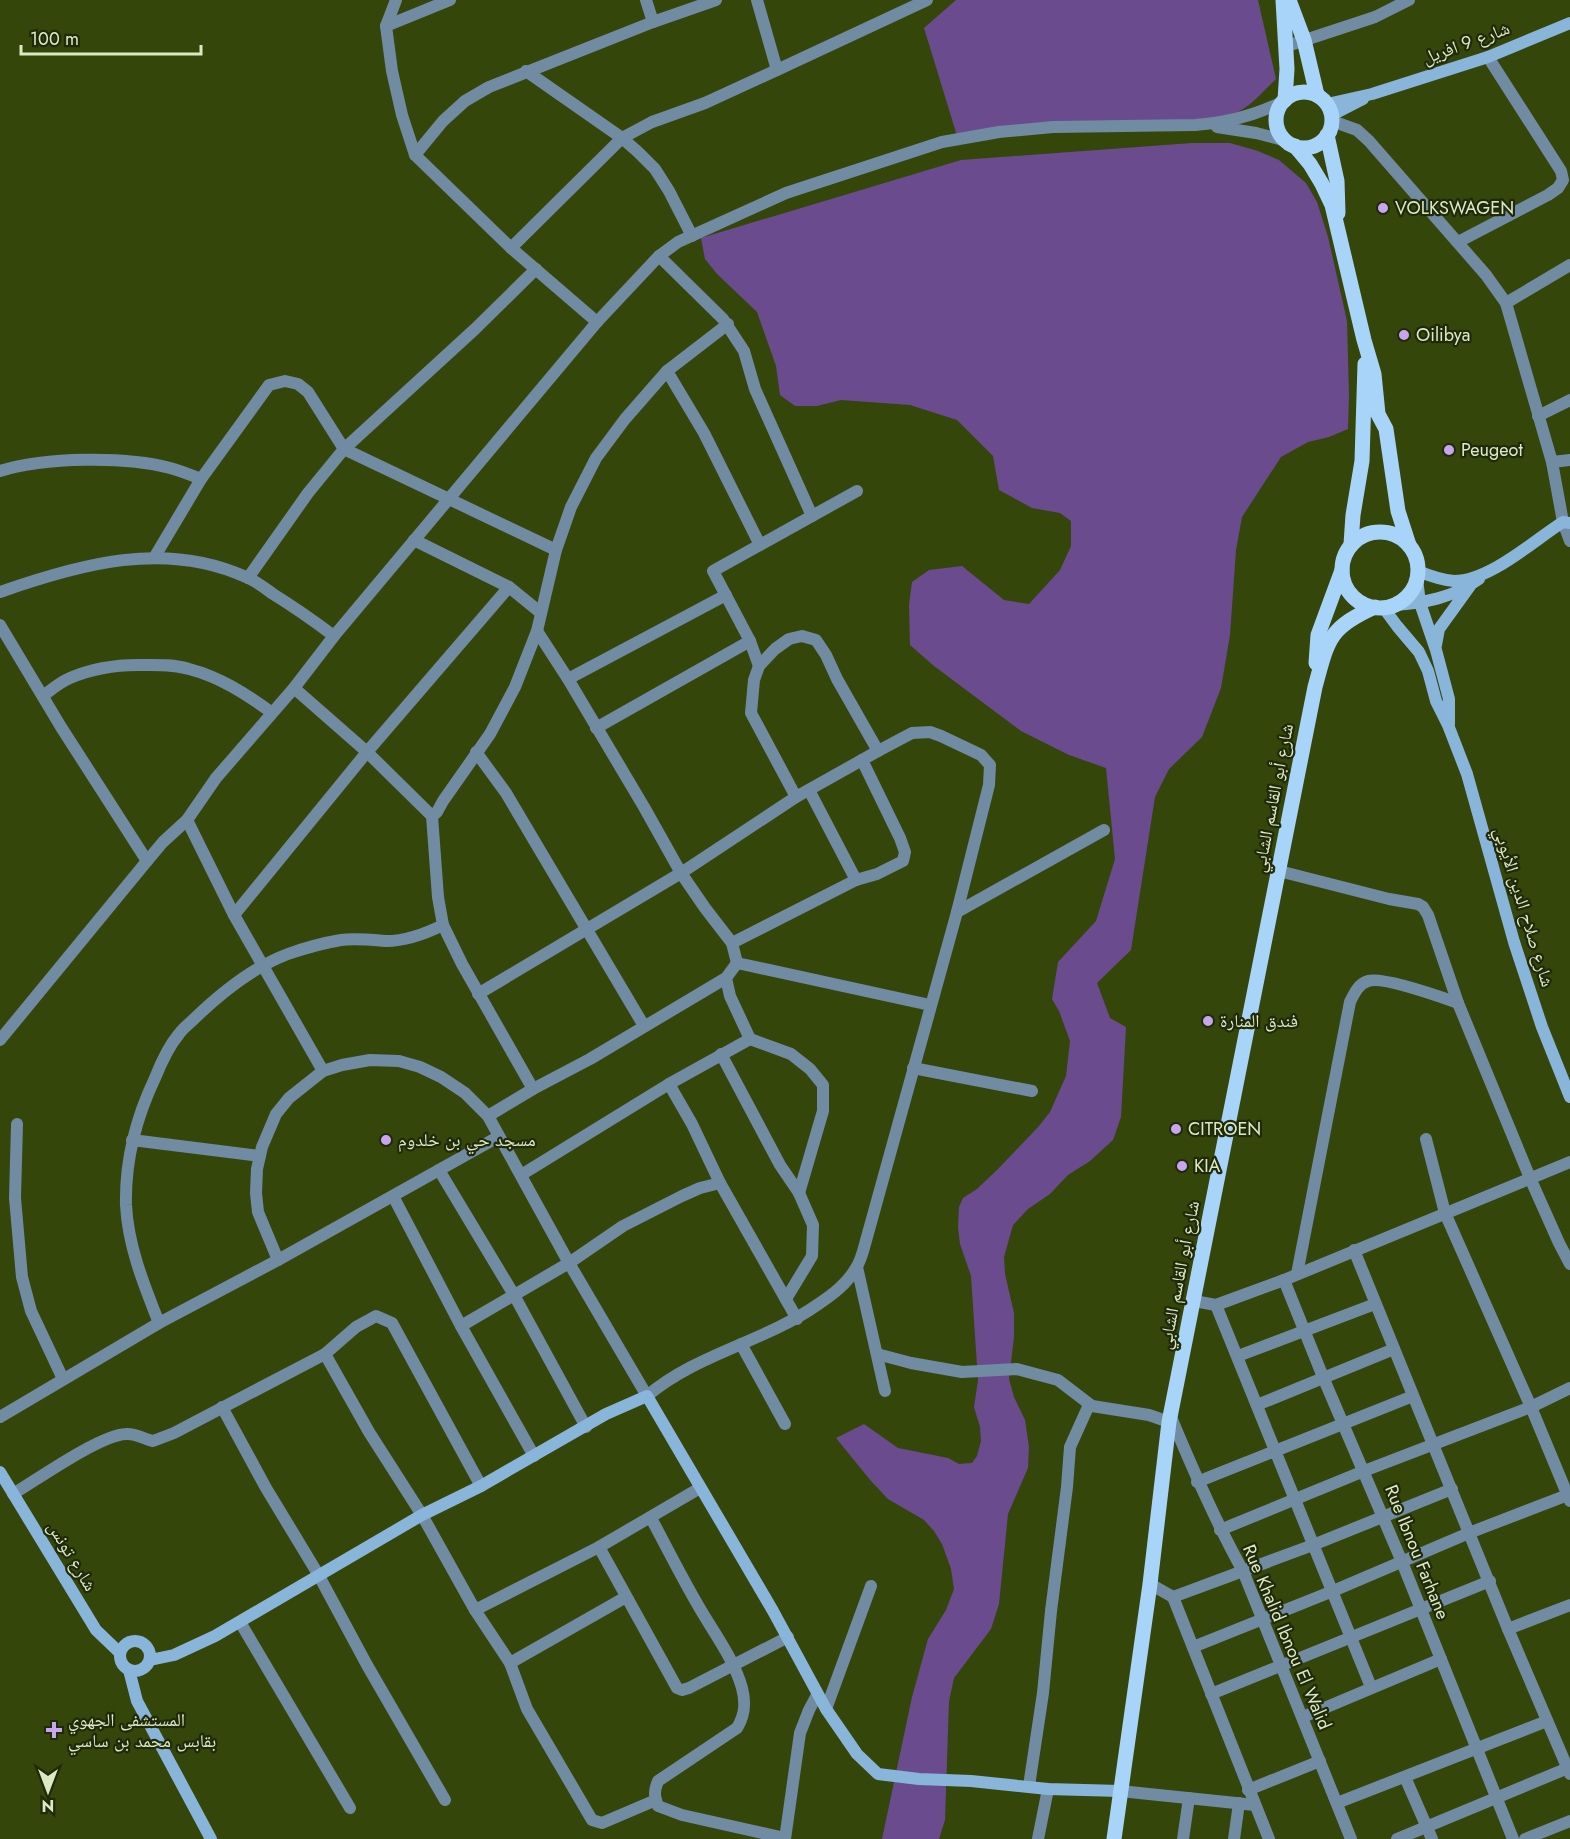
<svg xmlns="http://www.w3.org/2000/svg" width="1570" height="1839" font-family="Jost,'Noto Naskh Arabic',sans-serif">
	<rect width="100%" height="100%" fill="#35460b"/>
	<g fill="#6a4b8d">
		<path d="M956,0H1258L1276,79C1253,101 1247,112 1215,120L958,139L924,28Z"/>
		<path d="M1192,143H1230L1258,151L1279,160L1306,183L1317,202L1328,237L1347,321L1349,396L1348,429L1329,437L1308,442L1281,457L1242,517L1236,550L1230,635L1221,688L1202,737L1169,769L1155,797L1131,950L1097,983L1110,1018L1126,1027L1121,1117L1113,1140L1090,1161L1068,1175L1050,1194L1028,1209L1013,1225L1004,1257L1005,1274L1014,1313V1337L1009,1379L1014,1397L1025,1420L1029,1447L1028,1468L1008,1514L999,1604L991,1629L954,1678L949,1701L945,1820L939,1839H882L912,1697L928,1639L946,1610L954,1589L951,1569L942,1544L934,1531L924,1520L888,1499L871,1481L836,1438L864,1424L898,1448L948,1458L959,1464L972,1463L977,1456L981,1441L980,1427L974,1407L978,1380L971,1276L960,1244L958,1227L959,1207L963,1198L977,1189L999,1168L1039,1126L1050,1112L1066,1076L1070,1041L1059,1011L1052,999L1058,962L1096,921L1115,859L1106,768L1069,755L1021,731L934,666L910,645L909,605L912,582L929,570L962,566L1004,600L1029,604L1060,570L1071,546V521L1060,513L1032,508L999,490L993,456L957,420L910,405L841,400L817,406H795L780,395L776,366L757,312L717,274L705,259L701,238L961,160Z"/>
	</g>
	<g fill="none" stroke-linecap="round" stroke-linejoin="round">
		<g stroke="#708ba2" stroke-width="12">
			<path d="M396,0L386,26L392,71L402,115L415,155L511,248L597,322"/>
			<path d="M646,0L653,22"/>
			<path d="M757,0L777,70"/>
			<path d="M386,26L450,0"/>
			<path d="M1287,46L1375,17L1409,0"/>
			<path d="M526,71L622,138L638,152L655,169L669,191L692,236"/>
			<path d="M1332,121L1357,130L1369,141L1486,275L1506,303L1552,462L1563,522L1570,541"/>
			<path d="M1217,127L1256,133L1287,141"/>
			<path d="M415,155L443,121L465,101L489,87L653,22L716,0"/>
			<path d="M1458,242L1548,195L1558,188L1563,180L1561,171L1488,57"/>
			<path d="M511,248L622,138L652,122L705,103L777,70L927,0"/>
			<path d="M659,256L723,319L744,351L755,389L812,516"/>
			<path d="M1506,303L1570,265"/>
			<path d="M667,371L704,433L760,545"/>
			<path d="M1538,416L1570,400"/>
			<path d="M1552,462L1570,460"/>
			<path d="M0,471C44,457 126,456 170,468C181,471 191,475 201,479"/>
			<path d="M414,540L509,587L541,613"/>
			<path d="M154,558L201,479L269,385L285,381L298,384L308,392L344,449L556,550"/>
			<path d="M248,578L308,493L344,449L475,329L536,269"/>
			<path d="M0,592C80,564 165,540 246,577C256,581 265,588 273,594C294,607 314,621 334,636"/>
			<path d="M0,625L61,727L147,861"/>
			<path d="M537,631L568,679L644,807L681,873L705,908L732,943L737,963"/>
			<path d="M759,666L750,641L713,571L857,491"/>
			<path d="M568,679L726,595"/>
			<path d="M294,688L367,752L432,816L438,897L443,925L462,964L533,1089"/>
			<path d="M43,696C51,690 60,682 70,678C91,669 116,665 138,665C155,665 173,664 189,669C220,677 246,694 271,712"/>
			<path d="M596,728L750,641"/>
			<path d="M476,752L506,793L644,1026"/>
			<path d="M809,790L856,880"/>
			<path d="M796,797L751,713L754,680L759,666L775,649L789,639L802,636L816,640L826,655L837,679L878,751"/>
			<path d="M432,816L437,812L443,801L490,734L515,687L537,631L556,550L571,507L596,458L625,419L667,371L728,324"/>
			<path d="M187,820L234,915L323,1071"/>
			<path d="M1279,871L1389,899L1418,904L1423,907L1428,915L1458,1003L1530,1178L1559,1243L1570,1264"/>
			<path d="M957,912L1104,830"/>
			<path d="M234,915L367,752L509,587"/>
			<path d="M732,943L856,880L877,874L903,861L905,852L900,838L862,760"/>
			<path d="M737,963L930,1005"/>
			<path d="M726,978L730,996L750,1039L791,1054L810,1069L823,1085V1111L799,1193"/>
			<path d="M0,1040L147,861L163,842L187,820L216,778L294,688L334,636L597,322L659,256L678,242L786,193L942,142L999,132L1053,127L1195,125C1226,123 1254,116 1282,102"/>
			<path d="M721,1054L780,1165L799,1193L813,1225L812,1256L786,1299"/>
			<path d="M913,1068L1032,1091"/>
			<path d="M488,1116L533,1089L590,1059L726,978L737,963"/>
			<path d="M17,1124L15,1198L22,1277L31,1311L63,1379"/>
			<path d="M1426,1139L1445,1213L1531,1407L1570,1501"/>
			<path d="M132,1140L260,1156"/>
			<path d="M439,1170L514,1295L586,1427"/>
			<path d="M521,1175L669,1084L750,1039"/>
			<path d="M720,1183L797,1319"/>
			<path d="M393,1196L461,1326L534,1456"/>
			<path d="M1354,1250L1508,1629L1570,1774"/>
			<path d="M278,1260L258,1212L256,1193L257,1169L262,1147L276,1114L289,1098L323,1071L342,1065L370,1060L399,1061L420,1067L441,1077L465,1093L488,1116L569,1263L647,1396C696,1354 764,1342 817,1305C832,1295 847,1284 856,1268C862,1259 864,1247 867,1237L957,912L989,785L990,765L981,755L941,736L930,732L912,733L878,751L796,797L681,873L478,994"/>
			<path d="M857,1267L885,1391"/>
			<path d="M1297,1274L1350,1002C1354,994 1358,984 1368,981C1383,976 1441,997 1458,1003"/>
			<path d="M1284,1280L1323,1377L1402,1562L1513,1839"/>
			<path d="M1194,1301L1216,1305L1284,1280L1570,1162"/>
			<path d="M1216,1305L1371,1687"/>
			<path d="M159,1323C144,1285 128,1246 126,1205C125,1161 136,1118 155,1078C161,1063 168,1047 179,1034C183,1028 190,1023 195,1018C221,993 253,967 288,954C305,948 323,943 341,940C356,938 371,940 386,941C406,941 425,934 443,925"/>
			<path d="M461,1326L569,1263L623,1226L682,1196L700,1188L720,1183L692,1124L669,1084"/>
			<path d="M741,1344L785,1424"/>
			<path d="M325,1354L369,1432L422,1515L475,1610L510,1663L527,1709L592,1820L602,1823L656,1800"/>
			<path d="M877,1354L911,1363L962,1372L1017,1369L1058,1380L1092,1406"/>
			<path d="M1238,1356L1375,1304"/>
			<path d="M1257,1405L1394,1349"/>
			<path d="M222,1407L266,1488L318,1574L367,1665L445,1800"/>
			<path d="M0,1417L159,1323L278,1260L498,1137"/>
			<path d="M1171,1417C1193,1470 1215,1521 1243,1571L1351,1839"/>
			<path d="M1197,1482L1413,1396"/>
			<path d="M13,1494C38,1479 100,1435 126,1434C136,1433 143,1439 153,1441L174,1433L325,1354L356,1327L376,1316L392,1323L481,1486"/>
			<path d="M651,1518C667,1548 682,1578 699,1607C714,1633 734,1659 742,1688C746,1703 745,1715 737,1728L658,1781C654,1791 654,1796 658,1806L682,1815L785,1838"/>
			<path d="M1220,1530L1364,1471L1531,1407L1570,1388"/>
			<path d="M599,1547L677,1688L682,1690L689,1688L788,1637"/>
			<path d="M1150,1584L1173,1597L1269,1839"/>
			<path d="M1173,1597L1313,1545L1452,1489"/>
			<path d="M475,1610L599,1547L700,1488"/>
			<path d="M240,1622L350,1808"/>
			<path d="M1508,1629L1570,1605"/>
			<path d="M1193,1647L1333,1591L1469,1533L1570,1494"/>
			<path d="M510,1663L626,1597"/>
			<path d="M1211,1694L1490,1581"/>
			<path d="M826,1709L871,1586"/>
			<path d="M1303,1717L1441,1659"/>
			<path d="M1405,1777L1432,1839"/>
			<path d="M1029,1786L1043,1693L1051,1611L1067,1487L1070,1447L1088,1407L1092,1406L1149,1415L1169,1422"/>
			<path d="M1248,1790L1320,1761"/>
			<path d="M1120,1791L1255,1805"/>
			<path d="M1337,1803L1547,1721"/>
			<path d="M785,1839L800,1733L809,1710L817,1695"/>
			<path d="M1038,1839L1048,1789"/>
			<path d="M1183,1839L1189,1798"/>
			<path d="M1234,1839L1239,1803"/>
			<path d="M1397,1839L1568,1768"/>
			<path d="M1525,1839L1570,1821"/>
		</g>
		<g stroke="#8ab5da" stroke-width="12">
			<path d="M1327,104L1372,94L1488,57L1570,23"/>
			<path d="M1332,115L1363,99"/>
			<path d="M1418,571C1430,576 1441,580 1454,581C1490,581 1533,541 1563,522L1570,523"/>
			<path d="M1417,579L1420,603L1436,650L1449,699V724"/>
			<path d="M1393,605C1424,603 1453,598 1479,579"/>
			<path d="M1383,607L1397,626L1419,652L1428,671L1436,701L1448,725L1467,774L1514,942L1542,1027L1570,1097"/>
			<path d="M1436,645L1439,629L1470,586"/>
			<path d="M0,1472L96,1630L120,1653"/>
			<circle cx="135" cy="1656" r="15"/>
			<path d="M150,1660L174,1655L215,1636L422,1515L481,1486L606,1414L647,1396L773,1611L826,1709L857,1754L878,1774L919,1779L971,1781L1048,1789L1120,1791"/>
			<path d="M129,1670L137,1701L211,1839"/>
		</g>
		<g stroke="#a8d4fa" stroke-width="15">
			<path d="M1283,0L1287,69L1285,100"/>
			<path d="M1289,0L1304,40L1317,95"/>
			<circle cx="1304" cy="120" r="28"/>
			<path d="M1327,135L1337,181L1338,213"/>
			<path d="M1295,146L1310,164L1322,184L1332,205L1364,340L1374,374L1378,414L1386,429L1398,511L1409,545"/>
			<circle cx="1380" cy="570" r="38"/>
			<path d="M1351,544L1353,515L1362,461L1365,364"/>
			<path d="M1316,663L1318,635L1342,570"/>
			<path d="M1114,1839L1150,1584L1169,1422L1315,687C1328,640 1328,628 1375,607"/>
		</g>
	</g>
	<g fill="#c7a6ef" stroke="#202a0b" stroke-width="2">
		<circle cx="1383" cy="208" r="6"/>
		<circle cx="1404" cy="335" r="6"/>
		<circle cx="1449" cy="450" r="6"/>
		<circle cx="1208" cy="1021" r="6"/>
		<circle cx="1176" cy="1129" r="6"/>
		<circle cx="386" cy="1140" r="6"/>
		<circle cx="1182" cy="1166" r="6"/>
		<path d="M51 1721h6v6h6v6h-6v6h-6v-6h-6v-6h6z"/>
	</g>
	<g text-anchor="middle" stroke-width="4.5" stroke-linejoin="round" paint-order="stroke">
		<g font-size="18" fill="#dceac4" stroke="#202a0b">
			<text transform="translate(1466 43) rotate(-20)" y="6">شارع 9 افريل</text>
			<text transform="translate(1273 798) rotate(-79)" y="6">شارع أبو القاسم الشابي</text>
			<text transform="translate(1524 907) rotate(73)" y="6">شارع صلاح الدين الأيوبي</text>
			<text transform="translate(1179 1275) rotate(-79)" y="6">شارع أبو القاسم الشابي</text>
			<text transform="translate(1417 1552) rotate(68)" y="6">Rue Ibnou Farhane</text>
			<text transform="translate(72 1556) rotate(59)" y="6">شارع تونس</text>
			<text transform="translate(1287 1637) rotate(67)" y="6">Rue Khalid Ibnou El Walid</text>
		</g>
		<g font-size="18" fill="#dceac4" stroke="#202a0b" text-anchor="start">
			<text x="1395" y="214">VOLKSWAGEN</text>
			<text x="1416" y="341">Oilibya</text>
			<text x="1461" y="456">Peugeot</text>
			<text x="1220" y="1027">فندق المنارة</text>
			<text x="1188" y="1135">CITROEN</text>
			<text x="398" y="1146">مسجد حي بن خلدوم</text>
			<text x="1194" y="1172">KIA</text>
			<text x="68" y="1726">المستشفى الجهوي<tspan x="68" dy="21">بقابس محمد بن ساسي</tspan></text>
		</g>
	</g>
	<g transform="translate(48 1791) rotate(180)" stroke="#202a0b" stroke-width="4.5" paint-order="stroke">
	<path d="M0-4.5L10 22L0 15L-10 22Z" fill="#dceac4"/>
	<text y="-9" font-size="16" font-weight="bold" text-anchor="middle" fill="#dceac4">N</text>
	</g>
	<path d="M21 45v9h180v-9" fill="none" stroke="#dceac4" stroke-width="3"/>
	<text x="30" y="45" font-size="18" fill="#dceac4" stroke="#202a0b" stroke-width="4.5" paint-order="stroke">100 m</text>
</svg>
